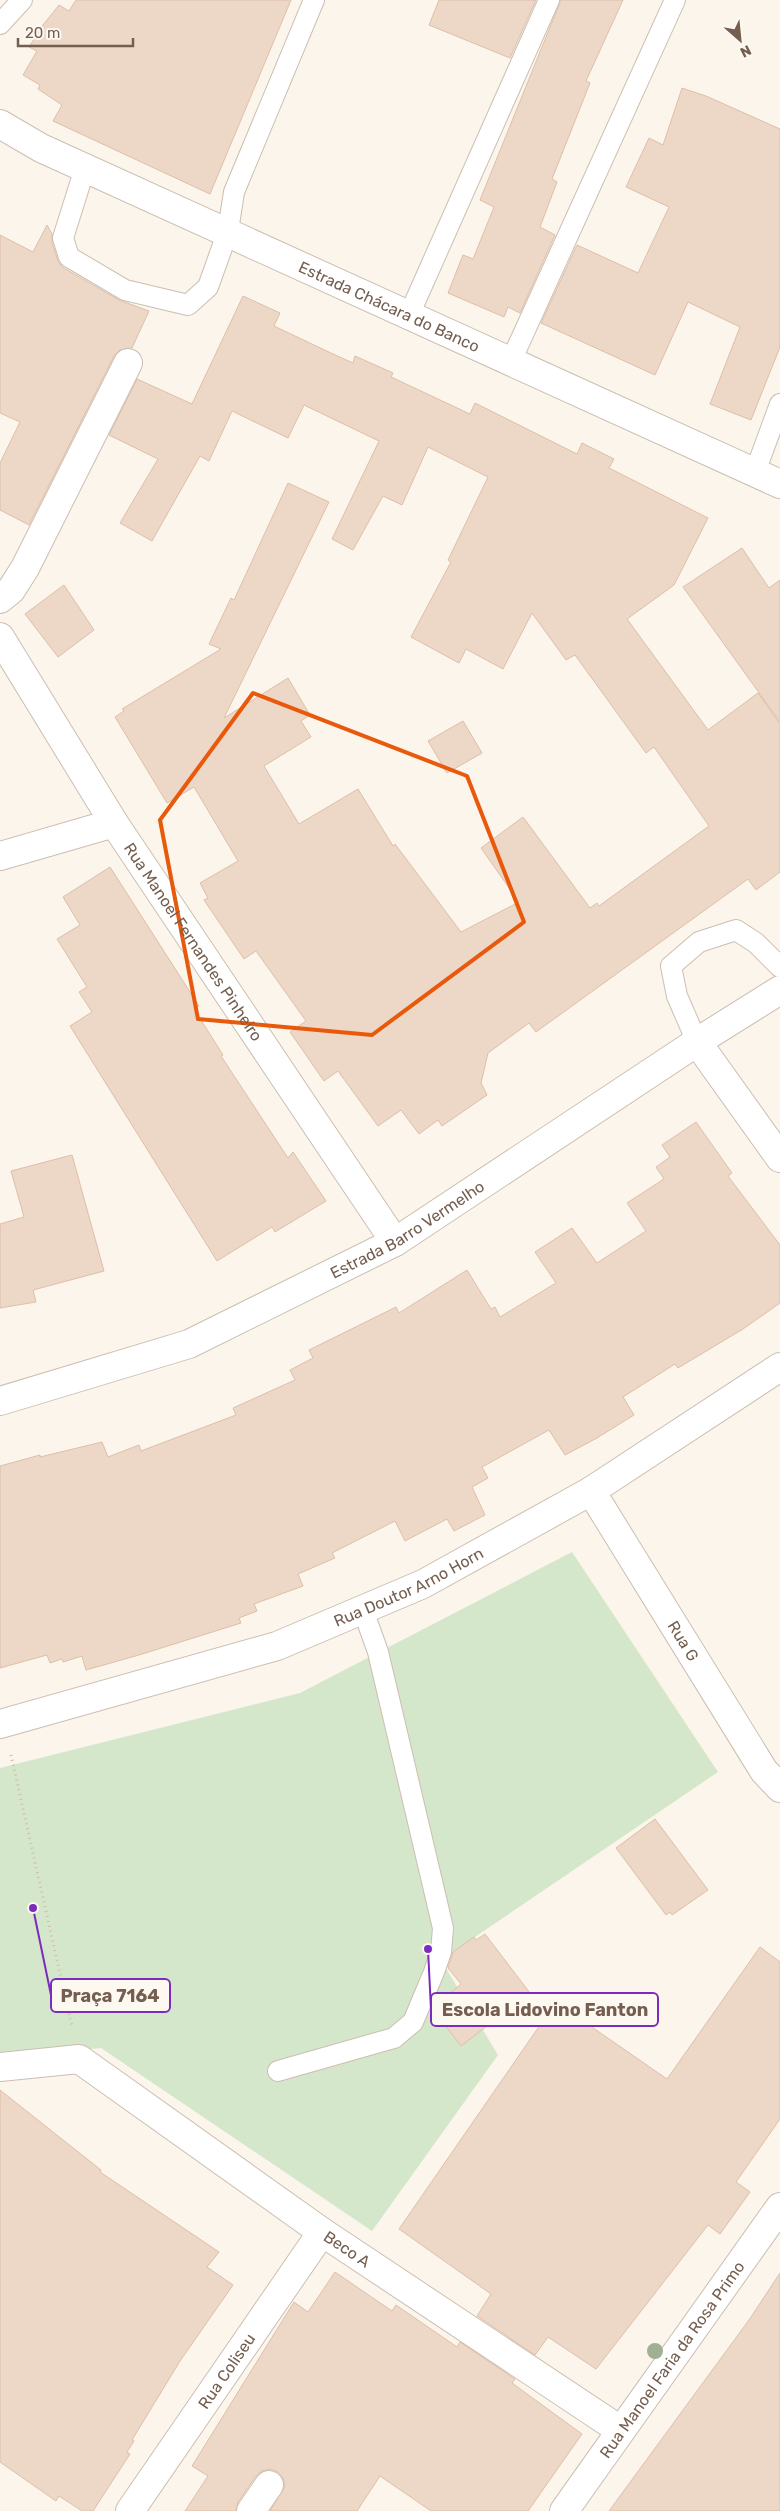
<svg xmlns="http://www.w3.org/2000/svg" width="780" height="2511" font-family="Rubik,sans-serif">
	<rect width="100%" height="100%" fill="#fbf5eb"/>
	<path fill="#d5e7ca" d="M572,1552L718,1772L441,1960L498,2055L372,2231L101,2048L0,2059V1768L300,1693Z"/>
	<g fill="#edd7c6" stroke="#debfa8">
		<path d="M76,0H291L210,194L53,121L62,105L38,89L40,85L23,75L37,51L29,47L43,25L59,5L69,11Z"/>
		<path d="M439,0H536L510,58L429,25Z"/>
		<path d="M561,0H623L586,81L590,83L552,179L557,182L540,227L555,235L520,313L508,307L504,317L448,293L463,255L473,259L494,207L480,200Z"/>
		<path d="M682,88L706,96L780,129V347L751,420L710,404L740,327L688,302L655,375L541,323L577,245L638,273L669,207L626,187L649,138L663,145Z"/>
		<path d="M47,225L52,234V242L58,261L62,267L119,300L149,311L132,348L120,350L114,356L29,525L0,510V463L20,422L0,413V235L33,252Z"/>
		<path d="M243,296L280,313L274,326L333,354L353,363L355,356L393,373L391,377L470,414L475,403L577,454L582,443L614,459L609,468L708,518L674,585L627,619L708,730L758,693L780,724V872L756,890L748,879L536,1032L529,1023L488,1053L481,1083L487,1095L442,1126L438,1120L419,1134L401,1110L378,1126L338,1071L324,1081L290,1032L306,1021L256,951L244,959L204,900L208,898L200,883L238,861L194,787L167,803L115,717L124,711L122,709L221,649L209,644L231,598L234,600L288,483L329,502L224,718L288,678L310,715L301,721L311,737L264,766L299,824L358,789L393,846L395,844L461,932L519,902L481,848L523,817L590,908L597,903L599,906L709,826L654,747L646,753L575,655L566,660L532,613L503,669L466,649L459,663L411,637L451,562L448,560L488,477L428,447L402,505L383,496L353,550L332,539L379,441L304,405L288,438L232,411L209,461L200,456L152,541L120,523L158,459L109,435L137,379L192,404Z"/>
		<path d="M742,548L769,588L780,580V722L683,587Z"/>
		<path d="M64,585L94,630L58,657L25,614Z"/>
		<path d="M463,721L482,753L447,773L428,741Z"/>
		<path d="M110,867L199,1006L194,1009L223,1055L221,1056L288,1158L293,1152L326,1201L275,1232L272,1227L217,1261L70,1026L92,1012L79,992L87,987L57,939L80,925L63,897Z"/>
		<path d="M696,1122L732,1173L728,1176L780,1245V1303L743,1329L678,1368L675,1364L623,1397L634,1415L597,1438L565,1455L549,1430L482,1467L488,1478L472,1487L485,1515L454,1531L447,1519L405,1541L395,1521L332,1553L335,1558L298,1574L303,1586L254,1604L257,1611L239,1618L241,1623L139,1655L86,1670L82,1656L63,1662L62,1659L50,1663L47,1655L0,1668V1466L40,1455V1457L102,1442L108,1457L139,1445L141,1451L236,1415L233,1408L295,1380L290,1370L313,1358L309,1350L396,1307L399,1313L467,1270L491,1309L495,1307L500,1317L556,1283L535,1252L572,1228L597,1263L646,1231L627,1203L664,1179L656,1167L670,1157L662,1145Z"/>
		<path d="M72,1155L104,1271L33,1290L36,1302L0,1308V1224L24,1217L11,1171Z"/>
		<path d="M655,1819L708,1890L672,1915L670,1912L666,1915L616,1848Z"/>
		<path d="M485,1934L530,1993L461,2046L432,2008L461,1984L448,1968L453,1952L474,1937L476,1940Z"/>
		<path d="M760,1947L780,1962V2119L736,2182L750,2192L720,2234L708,2225L596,2369L548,2337L535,2355L477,2316L491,2294L399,2229L547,2015L550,2019L560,2005L667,2079Z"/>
		<path d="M0,2090L101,2170L100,2172L219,2252L207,2267L233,2285L180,2361L132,2440L134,2441L127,2452L130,2454L93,2511H82L59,2496L56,2501L0,2462Z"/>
		<path d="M335,2272L392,2311L396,2305L457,2347L460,2342L515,2379L512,2383L582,2434L528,2511H431L380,2476L357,2511H270L285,2486L283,2478L278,2472L270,2469L262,2471L256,2476L238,2502L236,2511H185L208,2476L192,2466L294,2302L308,2312Z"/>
		<path d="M780,2273V2511H609L749,2320Z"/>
	</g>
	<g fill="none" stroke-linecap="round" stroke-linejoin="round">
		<defs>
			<g id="service">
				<path d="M0,24L22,0"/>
				<path d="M85,168L63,238L69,257L125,290L188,305L208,287L228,231L234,192L314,0"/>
				<path d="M409,315L549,0"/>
				<path d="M511,361L675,0"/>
				<path d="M755,472L780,404"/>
				<path d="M697,1042L677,996L671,966L699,942L736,930L756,943L780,967"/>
				<path d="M278,2071L394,2038L413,2022L434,1972L441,1952L443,1928L378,1652L363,1610"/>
			</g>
			<g id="minor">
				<path d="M0,599L11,590L25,568L128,363"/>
				<path id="s1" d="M0,637L114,823L395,1242"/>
				<path d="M0,856L114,823"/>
				<path d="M697,1042L780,1158"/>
				<path id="s2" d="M591,1491L764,1771L780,1788"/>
				<path id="s3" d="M0,1724L277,1646L423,1584L591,1491L780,1367"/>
				<path id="s4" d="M0,2067L79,2059L322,2232L620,2430"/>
				<path id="s5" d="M130,2511L322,2232"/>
				<path d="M251,2511L269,2485"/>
				<path id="s6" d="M564,2511L780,2207"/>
			</g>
			<g id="tertiary">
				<path id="s7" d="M0,124L41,148L780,484"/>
				<path id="s8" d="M0,1401L189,1344L395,1242L697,1042L780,990"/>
			</g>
		</defs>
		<use href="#service" stroke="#ccbeb2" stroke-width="22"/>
		<use href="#minor" stroke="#ccbeb2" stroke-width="30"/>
		<use href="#tertiary" stroke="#ccbeb2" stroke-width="30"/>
		<path stroke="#d3baa8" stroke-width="3" stroke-dasharray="1 4" stroke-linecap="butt" d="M11,1755L72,2027"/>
		<use href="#service" stroke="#fff" stroke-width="20"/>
		<use href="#minor" stroke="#fff" stroke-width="28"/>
		<use href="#tertiary" stroke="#fff" stroke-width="28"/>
	</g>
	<circle fill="#a0b092" cx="655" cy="2351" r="8"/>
	<path fill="none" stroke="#e8590c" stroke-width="4" stroke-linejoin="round" d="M253,693L467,776L524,922L372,1035L198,1019L160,820Z"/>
	<g text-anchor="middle" stroke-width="4.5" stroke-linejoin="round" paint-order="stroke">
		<g font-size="16" fill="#745e50" stroke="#fdf9f1">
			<text dy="6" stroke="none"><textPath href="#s7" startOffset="430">Estrada Chácara do Banco</textPath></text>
			<text dy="6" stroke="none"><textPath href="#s1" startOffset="361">Rua Manoel Fernandes Pinheiro</textPath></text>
			<text dy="6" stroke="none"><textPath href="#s8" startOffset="444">Estrada Barro Vermelho</textPath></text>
			<text dy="6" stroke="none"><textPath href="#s3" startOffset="432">Rua Doutor Arno Horn</textPath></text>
			<text dy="6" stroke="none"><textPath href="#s2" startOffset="176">Rua G</textPath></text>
			<text dy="6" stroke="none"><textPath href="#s4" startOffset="408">Beco A</textPath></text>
			<text dy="6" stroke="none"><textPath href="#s6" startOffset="186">Rua Manoel Faria da Rosa Primo</textPath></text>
			<text dy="6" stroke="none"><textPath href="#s5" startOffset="170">Rua Coliseu</textPath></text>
		</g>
	</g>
	<path fill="none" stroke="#7b2cbf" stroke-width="2" d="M33 1908L51 1995M428 1949L431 2010"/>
	<g fill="#7b2cbf" stroke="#fdf9f1" stroke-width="2">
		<circle cx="33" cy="1908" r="5"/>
		<circle cx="428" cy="1949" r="5"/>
	</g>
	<g fill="#fdf9f1" stroke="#7b2cbf" stroke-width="2">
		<rect x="51" y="1979" width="119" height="33" rx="5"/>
		<rect x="431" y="1993" width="227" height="33" rx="5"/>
	</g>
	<g font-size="18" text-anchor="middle" font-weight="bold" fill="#745e50">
		<text x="110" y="2002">Praça 7164</text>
		<text x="545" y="2016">Escola Lidovino Fanton</text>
	</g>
	<g transform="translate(740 40) rotate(153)" stroke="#fdf9f1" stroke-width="4" paint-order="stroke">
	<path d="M0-4L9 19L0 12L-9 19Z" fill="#745e50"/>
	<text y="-8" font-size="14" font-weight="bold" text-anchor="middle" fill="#745e50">N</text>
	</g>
	<path d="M18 38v8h115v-8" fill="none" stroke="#745e50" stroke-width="2.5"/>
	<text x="25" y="38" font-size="15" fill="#745e50" stroke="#fdf9f1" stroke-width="4" paint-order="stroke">20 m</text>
</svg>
